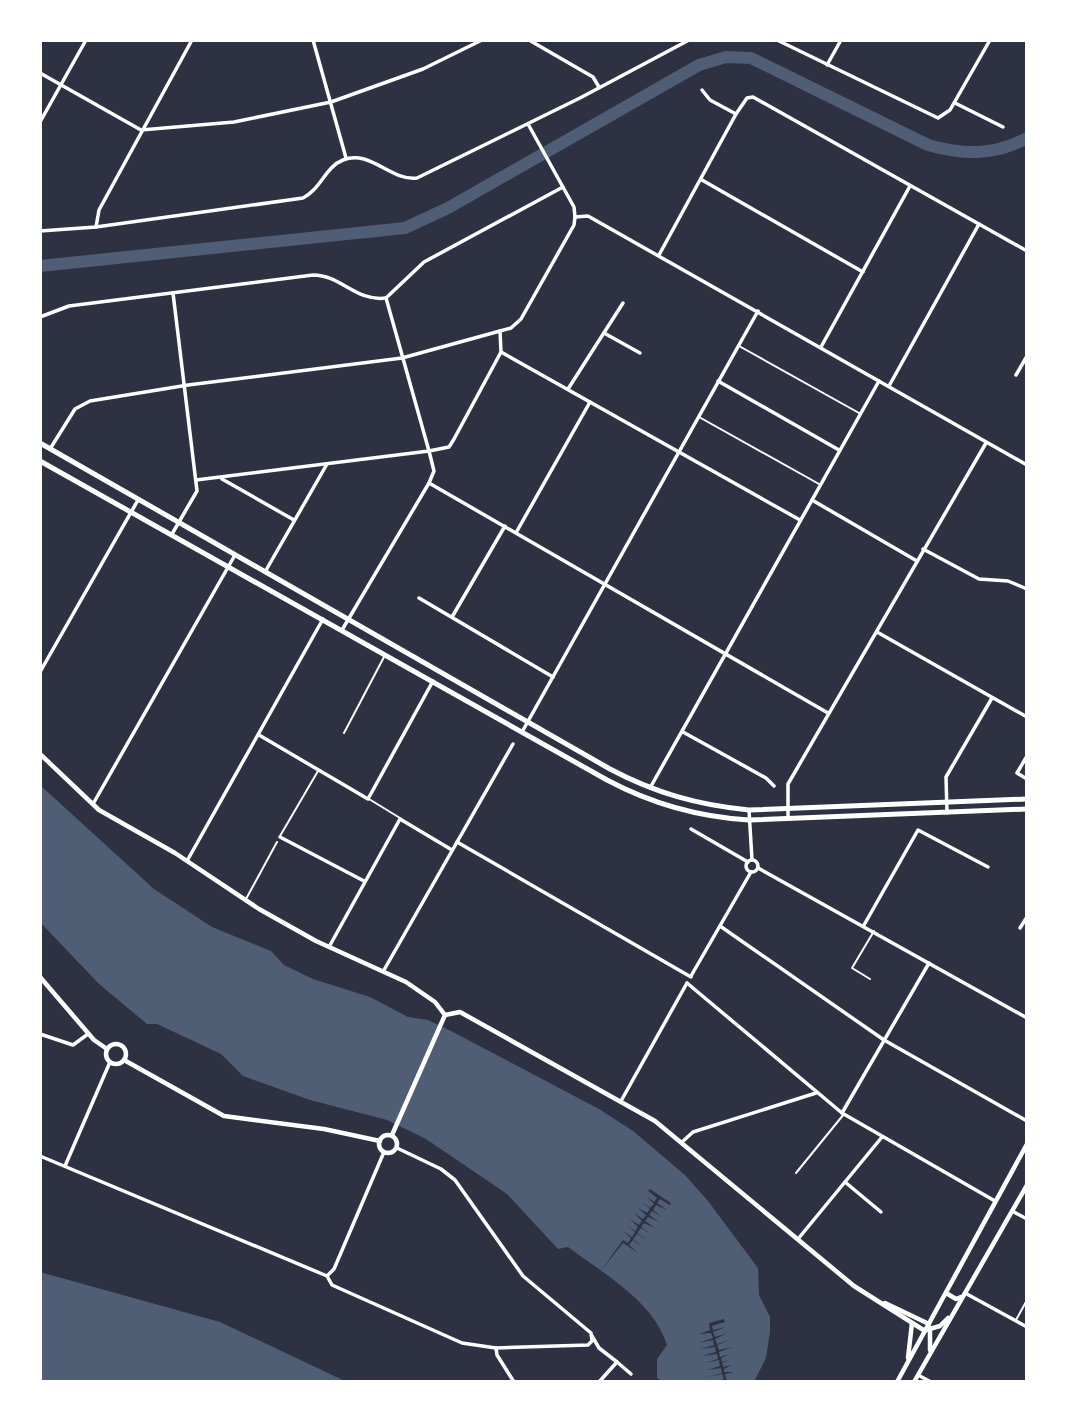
<svg xmlns="http://www.w3.org/2000/svg" width="1067" height="1422" font-family="Figtree,sans-serif">
	<rect width="100%" height="100%" fill="#2d3142"/>
	<g fill="#4f5d75">
		<path d="M40,785L154,889L212,927L271,951L284,965L313,979L370,997L408,1017L428,1020L451,1031L599,1109L633,1131L685,1175L708,1201L758,1268L759,1295L770,1317V1332L766,1358L754,1382H663L657,1378V1359L667,1345C654,1302 603,1273 568,1247L558,1249L507,1194L426,1139L387,1120L310,1100L243,1076L221,1054L157,1024H147L99,984L40,922Z"/>
		<path d="M40,1272L220,1322L347,1382H40Z"/>
	</g>
	<g fill="#2d3142">
		<path d="M650,1189L671,1203L670,1205L660,1199L657,1203L667,1210L656,1205L653,1210L662,1217L652,1211L649,1215L659,1222L648,1217L645,1221L655,1228L644,1223L641,1227L651,1234L641,1228L637,1233L647,1240L637,1234L633,1239L642,1247L633,1240L629,1245L638,1253L623,1243L600,1272L623,1240L628,1243L631,1238L623,1231L632,1237L635,1232L626,1225L635,1231L638,1227L630,1219L639,1225L642,1221L634,1213L643,1219L646,1215L638,1208L647,1213L650,1209L642,1202L650,1208L654,1204L646,1196L654,1202L657,1198L648,1191Z"/>
		<path d="M724,1319L725,1322L712,1326L713,1330L726,1327L713,1332L715,1337L728,1333L715,1339L717,1344L730,1340L717,1345L719,1350L732,1347L719,1352L720,1357L731,1354L721,1358L722,1362L730,1360L722,1363L723,1367L732,1365L724,1369V1372H734L725,1374L727,1382H716L724,1379L722,1374L708,1377L722,1373L721,1368L707,1370L720,1366L719,1360L705,1363L718,1359L717,1354L702,1356L716,1352L715,1347L700,1349L714,1345L713,1340L698,1343L713,1338L711,1333L699,1334L710,1330L709,1323Z"/>
	</g>
	<g fill="none" stroke-linecap="round" stroke-linejoin="round">
		<path stroke="#4f5d75" stroke-width="12" d="M40,266L405,228L448,208L699,65L726,57L751,58L928,145C963,155 994,156 1027,138"/>
		<g stroke="#fff" stroke-width="2">
			<path d="M739,346L859,413"/>
			<path d="M699,417L819,484"/>
			<path d="M344,733L384,657"/>
			<path d="M369,799L400,818"/>
			<path d="M280,836L318,771"/>
			<path d="M246,899L277,842"/>
			<path d="M870,979L852,968L874,931"/>
			<path d="M796,1173L844,1114"/>
			<path d="M1016,1320L1027,1300"/>
		</g>
		<g stroke="#fff" stroke-width="3.5">
			<path d="M313,40L346,158"/>
			<path d="M529,40L593,77L599,87"/>
			<path d="M777,40L938,118L950,110L990,40"/>
			<path d="M827,65L841,40"/>
			<path d="M40,73L141,130L234,122L331,102L423,69L482,40"/>
			<path d="M702,90L710,100L736,114"/>
			<path d="M955,103L1003,127"/>
			<path d="M40,122L86,40"/>
			<path d="M702,180L863,272"/>
			<path d="M575,217L588,216L1027,465"/>
			<path d="M96,227L99,210L192,40"/>
			<path d="M40,231L96,227L303,198C321,189 325,167 343,160C370,149 390,181 417,178L580,98L689,40"/>
			<path d="M659,255L736,114L747,98L753,97L1027,251"/>
			<path d="M386,298L424,262L563,187"/>
			<path d="M40,317L69,306L313,275C341,275 356,302 386,298"/>
			<path d="M604,333L640,353"/>
			<path d="M821,347L910,186"/>
			<path d="M501,352L800,520"/>
			<path d="M1016,375L1027,356"/>
			<path d="M718,381L839,450"/>
			<path d="M889,386L979,224"/>
			<path d="M568,389L623,303"/>
			<path d="M50,449L75,409L90,401L188,385L402,358L500,331"/>
			<path d="M222,479L294,520"/>
			<path d="M196,480L429,451L386,298"/>
			<path d="M429,483L828,713"/>
			<path d="M812,500L917,561"/>
			<path d="M517,531L590,402"/>
			<path d="M172,534L197,491L173,293"/>
			<path d="M923,549L979,579L1008,581L1027,589"/>
			<path d="M265,572L327,464"/>
			<path d="M419,598L553,677"/>
			<path d="M452,617L505,526"/>
			<path d="M342,630L429,483L434,471L429,451L449,447L454,439L501,352L500,331L511,328L521,319L574,225L575,217L574,207L528,124"/>
			<path d="M877,632L1027,717"/>
			<path d="M40,672L138,500"/>
			<path d="M522,732L758,311"/>
			<path d="M683,732L766,778L774,786"/>
			<path d="M259,735L368,799L433,681"/>
			<path d="M1027,756L1017,773L1027,779"/>
			<path d="M650,788L879,381"/>
			<path d="M93,804L235,555"/>
			<path d="M749,810L752,860"/>
			<path d="M947,813L946,777L992,698"/>
			<path d="M788,818V784L986,443"/>
			<path d="M691,829L748,862"/>
			<path d="M280,837L364,881"/>
			<path d="M457,842L691,977"/>
			<circle cx="752" cy="866" r="6"/>
			<path d="M187,861L323,619"/>
			<path d="M758,868L1027,1018"/>
			<path d="M864,925L918,830L988,867"/>
			<path d="M720,926L884,1040L1027,1121"/>
			<path d="M1020,928L1027,917"/>
			<path d="M329,947L400,819L452,850"/>
			<path d="M384,970L513,744"/>
			<path d="M691,976L751,872"/>
			<path d="M687,983L842,1113L995,1201"/>
			<path d="M40,1034L73,1045L88,1034"/>
			<path d="M621,1101L687,983"/>
			<path d="M842,1113L929,963"/>
			<path d="M682,1142L693,1132L816,1093"/>
			<path d="M40,1156L327,1276L332,1285L462,1343L496,1348L588,1345L592,1341L591,1333L523,1276L455,1180L441,1169L397,1148"/>
			<path d="M65,1166L110,1062"/>
			<path d="M845,1182L881,1212"/>
			<path d="M1012,1211L1027,1219"/>
			<path d="M798,1239L882,1137"/>
			<path d="M327,1276L334,1269L384,1152"/>
			<path d="M965,1293L1027,1327"/>
			<path d="M592,1336L599,1348L617,1362L599,1382"/>
			<path d="M496,1348L497,1355L514,1382"/>
			<path d="M617,1362L631,1374"/>
			<path d="M918,1375L931,1382"/>
		</g>
		<g stroke="#fff" stroke-width="4.5">
			<path d="M40,754L99,810L175,853L259,909L316,941L406,982L435,1002L445,1015"/>
			<path d="M40,977L94,1040L107,1049"/>
			<path d="M445,1015L460,1012L655,1121L854,1286L925,1331"/>
			<circle cx="116" cy="1054" r="10"/>
			<path d="M124,1060L224,1116L324,1129L380,1141"/>
			<circle cx="388" cy="1144" r="9"/>
			<path d="M392,1135L445,1015"/>
			<path d="M946,1293L956,1299L961,1297"/>
			<path d="M885,1303L929,1324"/>
			<path d="M926,1330L940,1326L948,1318"/>
			<path d="M930,1350V1328"/>
			<path d="M908,1358L912,1323"/>
			<path d="M897,1382L1027,1144"/>
			<path d="M914,1382L1027,1185"/>
		</g>
		<g stroke="#fff" stroke-width="5">
			<path d="M40,443L610,769C655,793 698,805 749,810L1027,799"/>
			<path d="M40,461L607,780C652,804 698,817 749,820L1027,809"/>
		</g>
	</g>
	<rect width="1067" height="1422" fill="none" stroke="#ffffff" stroke-width="84"/>
</svg>
